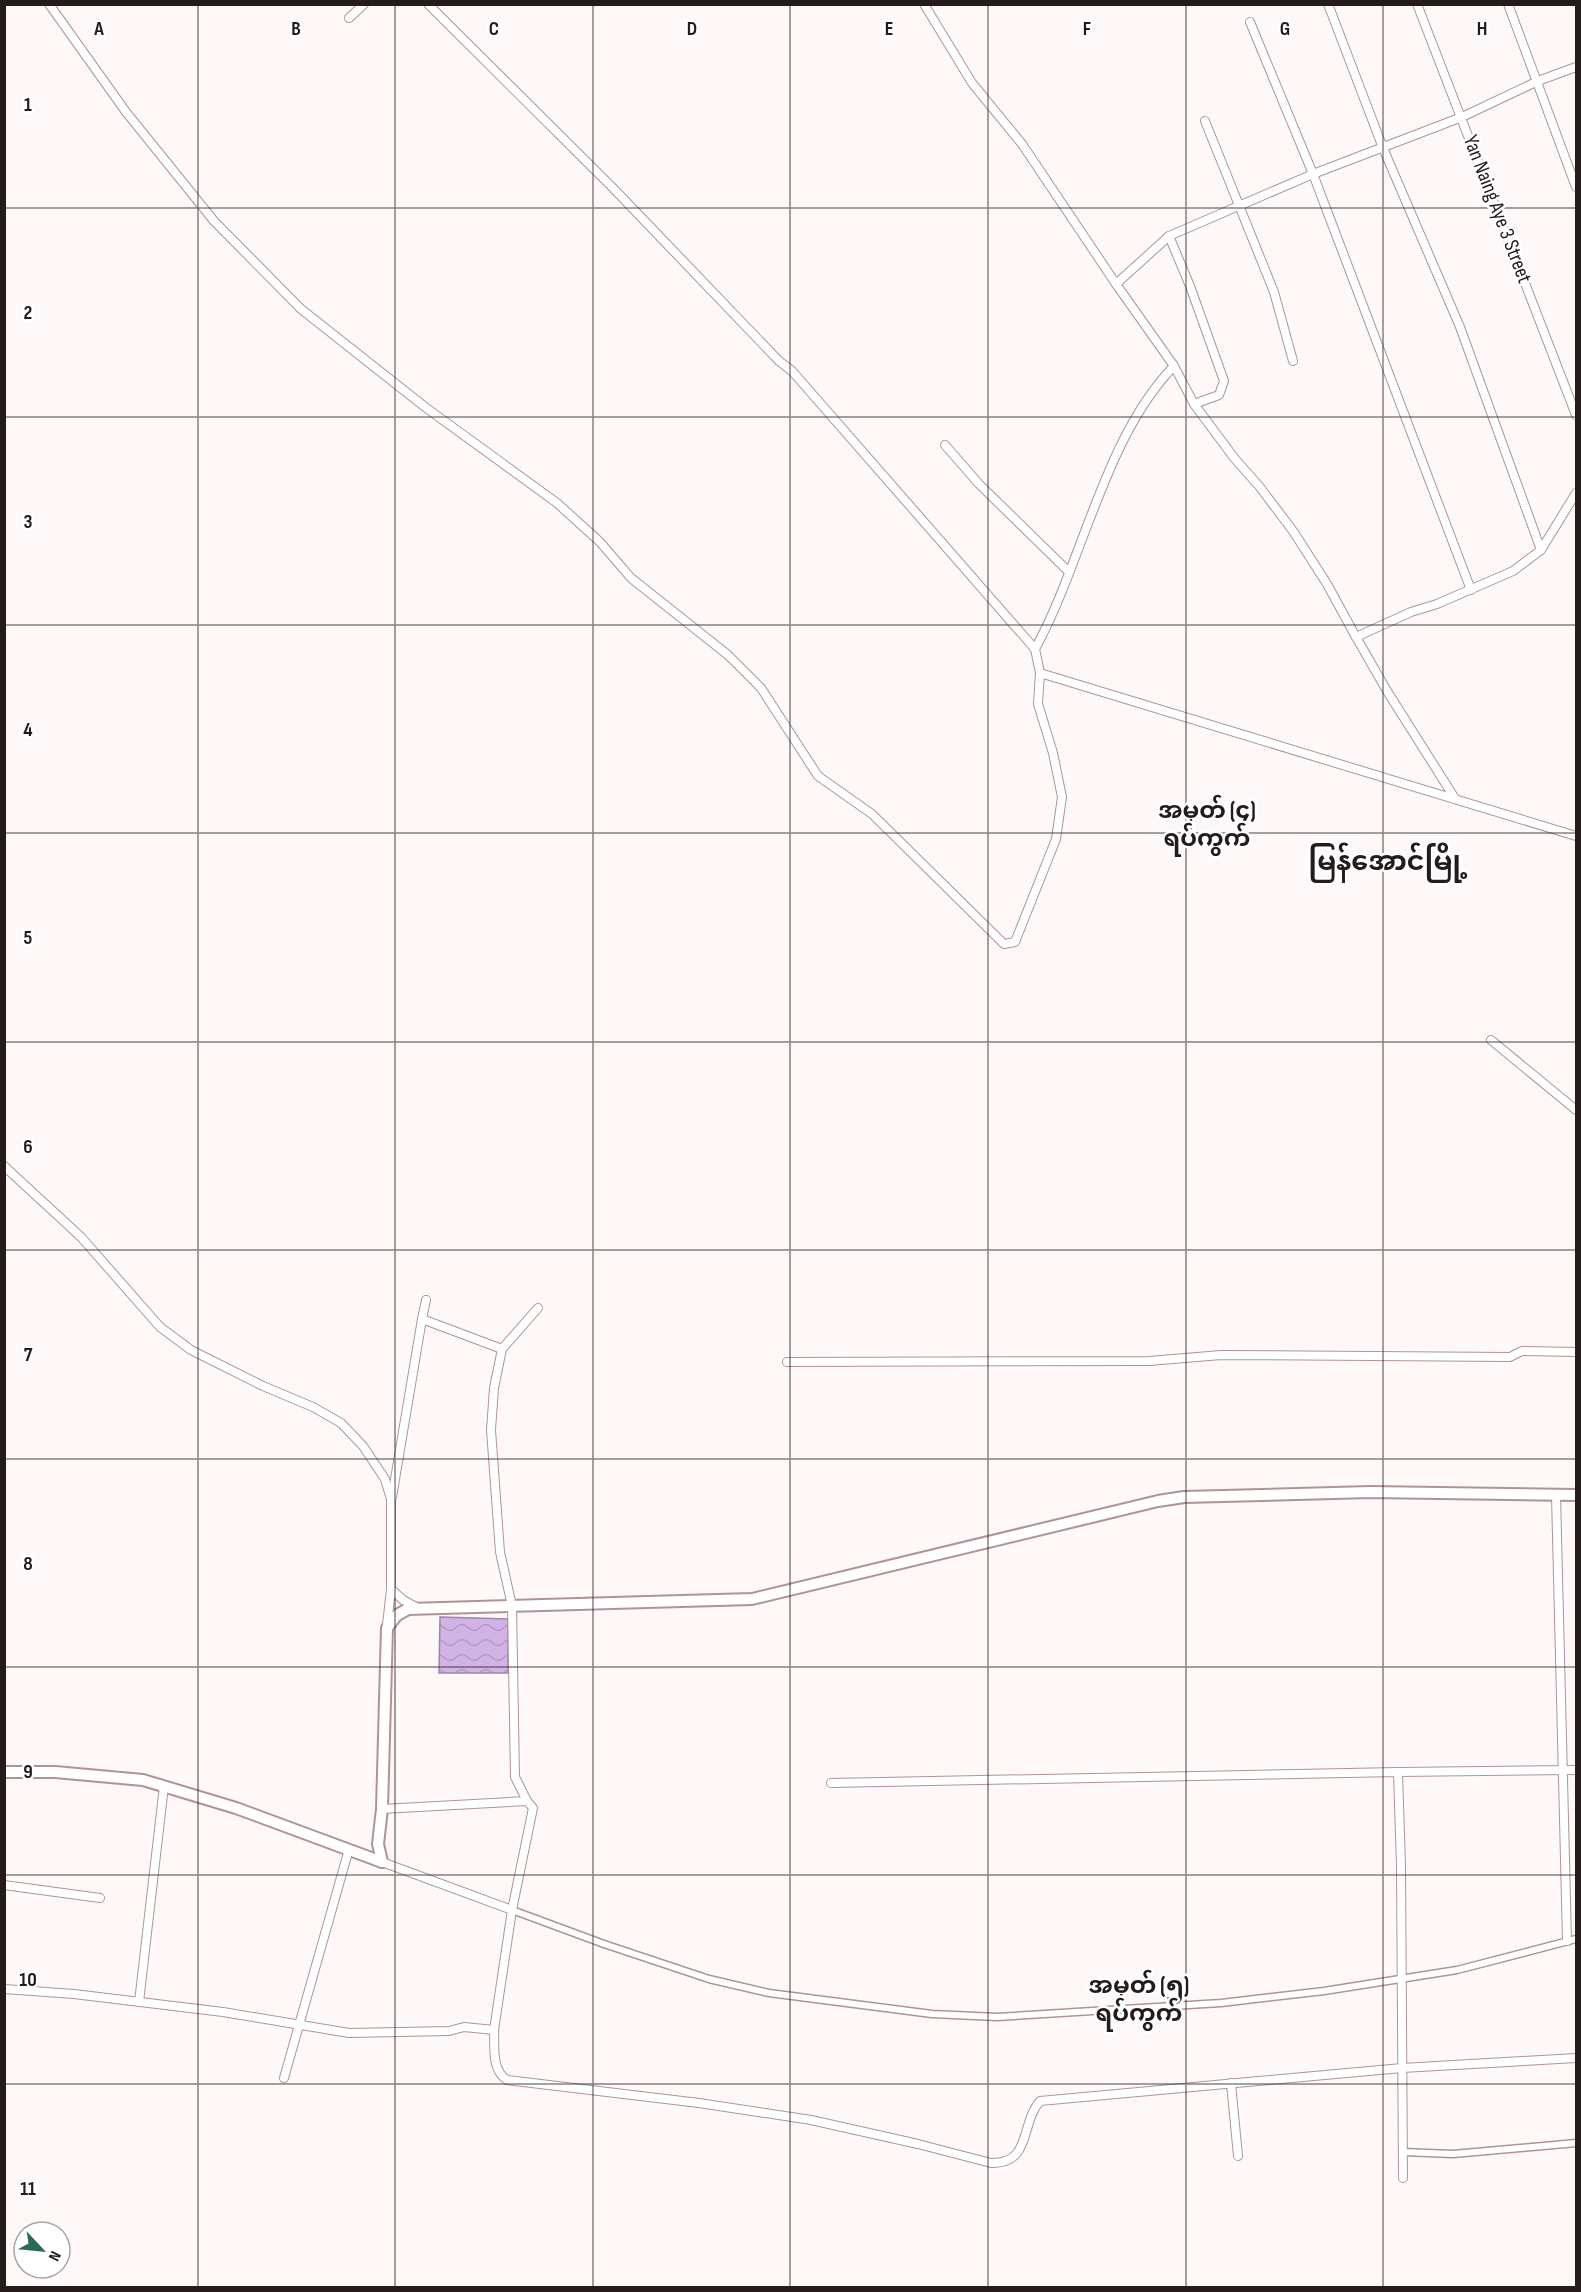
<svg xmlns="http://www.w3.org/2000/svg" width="1581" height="2292" font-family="'Sofia Sans Condensed','Noto Sans Myanmar',sans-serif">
	<defs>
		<pattern id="water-waves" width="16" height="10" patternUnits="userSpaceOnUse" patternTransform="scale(1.5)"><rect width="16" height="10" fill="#d1b4e5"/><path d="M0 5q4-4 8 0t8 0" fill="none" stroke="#b39ac4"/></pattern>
	</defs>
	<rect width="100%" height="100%" fill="#fff8f8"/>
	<path fill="url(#water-waves)" stroke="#9e86a8" stroke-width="1.5" d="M440,1617L508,1619V1673H439Z"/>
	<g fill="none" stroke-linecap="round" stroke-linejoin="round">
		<defs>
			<g id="pedestrian">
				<path d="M512,1910L604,1944L709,1979L769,1993L932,2014L997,2017L1221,2003L1324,1991L1457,1970L1576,1939"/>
				<path d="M1403,2152L1453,2154L1576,2143"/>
			</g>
			<g id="minor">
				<path d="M49,4L126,112L214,221L301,309L425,407L557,503L600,542L631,578L728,655L761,688L818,776L872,814L1004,944L1015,942L1056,839L1062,797L1053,753L1038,704L1040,673L1576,836"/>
				<path d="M428,4L614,189L779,361L792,371L1035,649L1040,673"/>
				<path d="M924,4L972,83L1022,144L1116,284L1174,366L1194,404L1219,395L1224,381L1190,286L1169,236"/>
				<path d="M1328,4L1383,148L1460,327L1541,550"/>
				<path d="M1417,4L1576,415"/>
				<path d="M1508,4L1576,187"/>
				<path d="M349,18L364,4"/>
				<path d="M1250,22L1313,174L1471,590"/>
				<path d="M1205,121L1274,292L1293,361"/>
				<path d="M1116,284L1169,236L1313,174L1462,117L1538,81L1576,67"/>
				<path d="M1194,404L1235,459L1259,486L1293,531L1327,584L1356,637L1411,612L1437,604L1513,571L1541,550L1576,493"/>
				<path d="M945,445L979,484L1069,572"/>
				<path d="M1356,637L1387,691L1454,797"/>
				<path d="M1035,649C1083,562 1104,438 1174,366"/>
				<path d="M1491,1040L1576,1110"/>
				<path d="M4,1166L81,1237L160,1327L191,1350L263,1386L313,1407L341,1423L363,1446L385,1479L391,1499V1589"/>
				<path d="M422,1319L426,1300"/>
				<path d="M787,1362L1149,1361L1221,1355L1510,1357L1522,1351L1576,1352"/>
				<path d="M1556,1495L1567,1941"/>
				<path d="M392,1497L422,1319L502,1349"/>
				<path d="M387,1625L391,1589L403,1600L416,1607"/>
				<path d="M1398,1772L1576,1770"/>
				<path d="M831,1783L1398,1772L1401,1865L1403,2178"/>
				<path d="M527,1801L515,1777L512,1606L500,1552L491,1430L494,1388L502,1349L538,1308"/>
				<path d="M382,1809L527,1801L533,1808L512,1910"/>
				<path d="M382,1862L512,1910L494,2030"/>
				<path d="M4,1885L100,1898"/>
				<path d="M4,1989L74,1994L223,2012L349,2033L449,2031L464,2027L494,2030C495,2047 491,2070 507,2080L699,2103L811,2120L918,2144L991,2163C1032,2164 1020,2124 1040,2101L1402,2068L1576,2058"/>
				<path d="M139,2002L164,1786"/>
				<path d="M284,2078L349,1849"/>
				<path d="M1231,2083L1238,2156"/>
			</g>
			<g id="tertiary">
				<path d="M4,1772H55L143,1780L236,1808L382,1862"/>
				<path d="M382,1862L378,1844L382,1809L387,1628L397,1615L408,1609L752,1599L1158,1501L1184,1497L1370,1492L1576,1495"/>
			</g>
		</defs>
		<use href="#pedestrian" stroke="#b29394" stroke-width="9"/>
		<use href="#minor" stroke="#b29394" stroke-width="10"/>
		<use href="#tertiary" stroke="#b29394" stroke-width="14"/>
		<use href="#pedestrian" stroke="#fff" stroke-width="6"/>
		<use href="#minor" stroke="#fff" stroke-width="8"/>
		<use href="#tertiary" stroke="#fff" stroke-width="10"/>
	</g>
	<path fill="none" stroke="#261b1b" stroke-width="1.5" stroke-opacity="0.55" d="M198,4V2288M395,4V2288M593,4V2288M790,4V2288M988,4V2288M1186,4V2288M1383,4V2288M4,208H1576M4,417H1576M4,625H1576M4,833H1576M4,1042H1576M4,1250H1576M4,1459H1576M4,1667H1576M4,1875H1576M4,2084H1576"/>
	<g text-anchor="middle" stroke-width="5" stroke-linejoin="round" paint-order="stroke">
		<g font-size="21" fill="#261b1b" stroke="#fff">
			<text transform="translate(1498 209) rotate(69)" y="7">Yan Naing Aye 3 Street</text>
		</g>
		<g font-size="24" font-weight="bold" fill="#261b1b" stroke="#fff">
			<text x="1207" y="818">အမှတ် (၄)<tspan x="1207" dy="28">ရပ်ကွက်</tspan></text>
			<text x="1139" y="1993">အမှတ် (၅)<tspan x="1139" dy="28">ရပ်ကွက်</tspan></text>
		</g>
		<g font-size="27" font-weight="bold" fill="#261b1b" stroke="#fff">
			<text x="1388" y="870">မြန်အောင်မြို့</text>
		</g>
	</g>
	<g font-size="20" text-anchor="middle" font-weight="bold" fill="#261b1b" stroke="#fff" stroke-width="5" stroke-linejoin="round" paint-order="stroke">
		<text x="99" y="35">A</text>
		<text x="296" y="35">B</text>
		<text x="494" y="35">C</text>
		<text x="692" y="35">D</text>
		<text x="889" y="35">E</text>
		<text x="1087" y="35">F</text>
		<text x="1285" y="35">G</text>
		<text x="1482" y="35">H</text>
		<text x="28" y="111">1</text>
		<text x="28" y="319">2</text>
		<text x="28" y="528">3</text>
		<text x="28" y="736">4</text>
		<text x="28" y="944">5</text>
		<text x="28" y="1153">6</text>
		<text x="28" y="1361">7</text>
		<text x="28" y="1570">8</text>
		<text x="28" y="1778">9</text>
		<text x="28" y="1986">10</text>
		<text x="28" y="2195">11</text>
	</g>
	<rect width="1581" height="2292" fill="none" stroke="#261b1b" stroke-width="12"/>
	<g transform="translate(42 2250) rotate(116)"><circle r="28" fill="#ffffff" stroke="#a8a4a4" stroke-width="1.5"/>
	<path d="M0-4.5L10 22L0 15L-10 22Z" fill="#2b6a58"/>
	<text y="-9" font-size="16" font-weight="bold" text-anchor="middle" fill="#261b1b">N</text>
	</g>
</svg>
